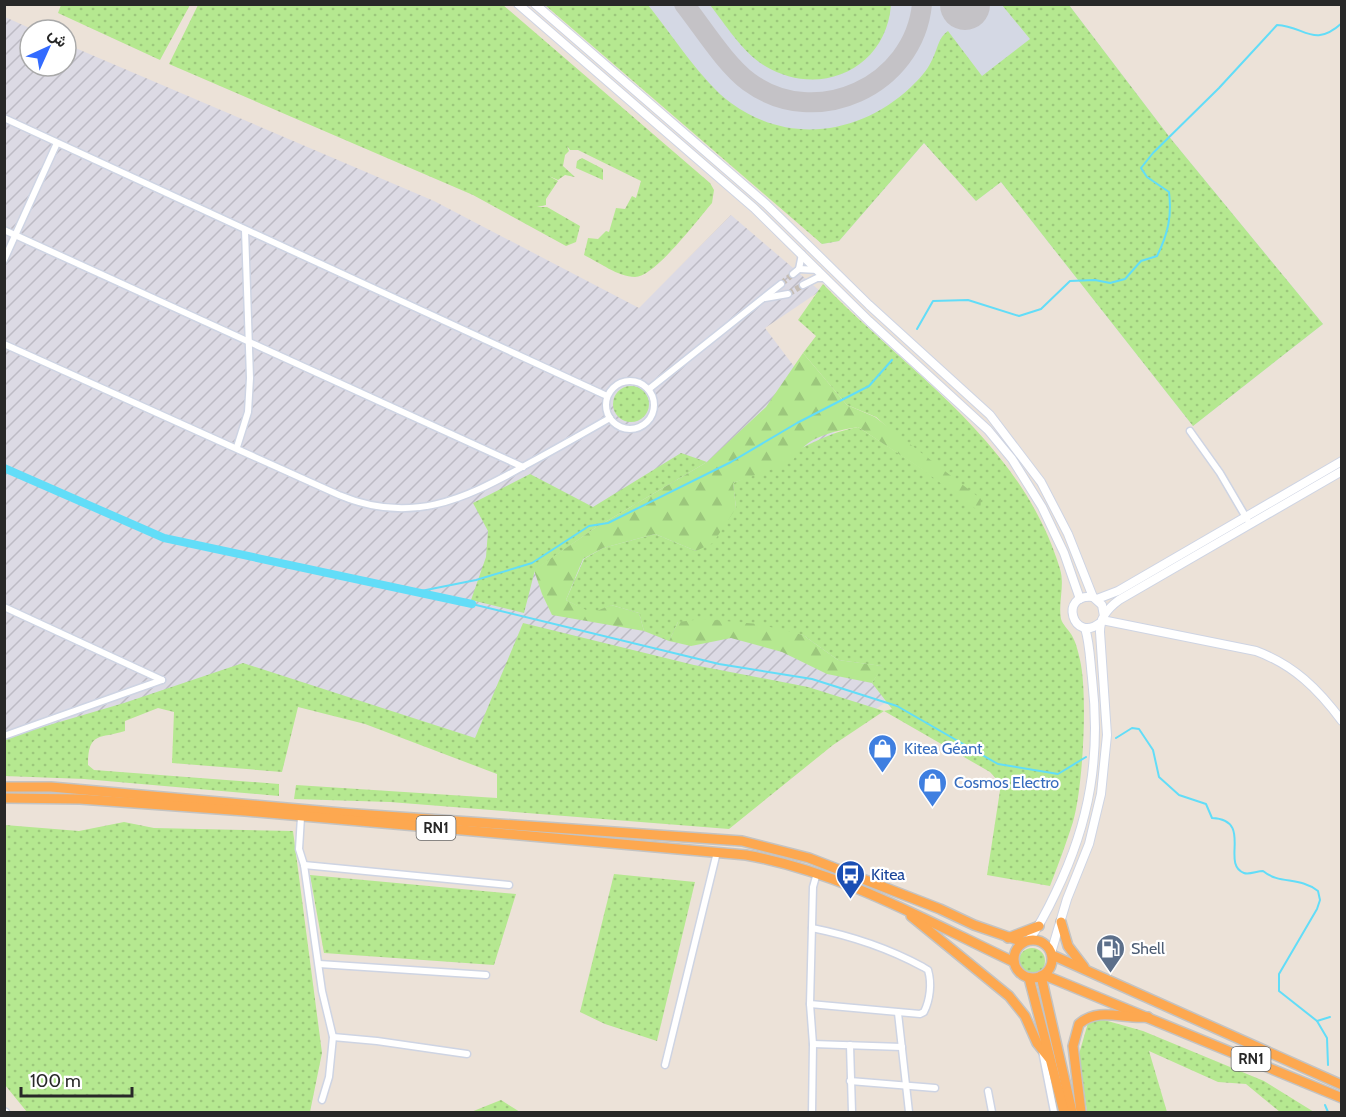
<svg xmlns="http://www.w3.org/2000/svg" width="1346" height="1117" font-family="Cabin,Vazirmatn,sans-serif">
	<defs>
		<pattern id="industrial-furrows" width="10" height="10" patternUnits="userSpaceOnUse" patternTransform="scale(1.5)"><rect width="10" height="10" fill="#dcdae4"/><path d="M-1 1l2-2M0 10L10 0M9 11l2-2" fill="none" stroke="#bdbbc4"/></pattern>
		<pattern id="grass-dots" width="8" height="8" patternUnits="userSpaceOnUse" patternTransform="scale(1.5)"><rect width="8" height="8" fill="#b5e890"/><path d="M2 2h.1M6 6h.1" fill="none" stroke="#9cc77c" stroke-width="1.8" stroke-linecap="round"/></pattern>
		<pattern id="forest-firs" width="22" height="20" patternUnits="userSpaceOnUse" patternTransform="scale(1.5)"><rect width="22" height="20" fill="#b5e890"/><path d="M5 1l3.5 6h-7zM16 11l3.5 6h-7z" fill="#9cc77c"/></pattern>
	</defs>
	<rect width="100%" height="100%" fill="#ece2d8"/>
	<path fill="url(#industrial-furrows)" d="M5,17L34,30H30V66H66V44L434,201L639,308L731,215L820,291L765,328L802,377L961,652L876,709L726,824L249,671L5,745Z"/>
	<path fill="#d4d8e4" d="M577,5H1069L1171,139L1323,324L1193,426L1001,182L976,201L924,143L839,241L822,244Z"/>
	<g fill="url(#grass-dots)">
		<path d="M61,5V4L190,5L160,60L58,13Z"/>
		<path d="M198,5H503L710,183L714,190L712,203C698,219 655,277 635,277C618,277 599,262 584,255L588,238L598,239L606,231L609,232L616,208L625,209L632,196L636,198L641,181L578,150H570L567,146L569,151L565,155L563,166L575,177L565,175L558,180L549,176L558,181L546,199V205L537,207H547L580,226L576,242L566,246L473,195L169,64Z"/>
		<path d="M545,5H648C671,33 702,82 731,103C788,145 860,135 911,87C918,80 927,71 931,62C937,52 938,37 948,31L982,76L1030,39L1002,5H1069L1171,139L1323,324L1193,426L1001,182L976,201L924,143L839,241L822,244Z"/>
		<path d="M710,5H891C886,69 820,99 765,66C742,52 726,25 710,5Z"/>
		<path d="M582,158L603,169V180L576,168L577,161Z"/>
		<path d="M823,284C910,374 1022,443 1060,569C1065,585 1058,603 1061,619C1063,625 1068,629 1071,634C1076,642 1078,651 1080,660C1088,694 1083,788 1073,822C1066,844 1058,865 1050,886L987,875L1001,784L990,772L884,711L833,745L729,829L390,802L294,799L296,785L497,798V774L365,724L298,707L282,772L172,763L174,712L158,708L125,721V731C100,739 88,731 88,765L94,770L279,784V796L84,779L5,776V738L124,703L243,663L475,738L523,623L694,665L808,687L884,711L892,709L872,683L882,666L838,660L803,635L678,622L669,641L644,631L639,613L611,605L592,614L566,600L584,559L603,548L655,534L696,551L736,508L733,483C777,466 811,436 858,427L924,470L980,511L876,417L847,405L803,353L816,336L798,320Z"/>
		<circle cx="631" cy="404" r="18"/>
		<path d="M681,453L707,462L595,528L535,570L524,613L471,600L486,557L488,531L473,503L530,474L593,507Z"/>
		<path d="M124,822L154,828L293,831L322,1053L310,1112H27L5,1085V825L79,831Z"/>
		<path d="M614,874L695,882L657,1041L605,1024L580,1012Z"/>
		<path d="M310,875L516,894L494,965L324,953Z"/>
		<circle cx="1032" cy="961" r="13"/>
		<path d="M1090,1016L1143,1031L1264,1081L1314,1112H1280L1246,1084L1218,1082L1149,1051L1167,1112H1087L1079,1054Z"/>
		<path d="M501,1100L520,1112H471Z"/>
	</g>
	<g fill="url(#forest-firs)">
		<path d="M803,353L847,405L875,417L981,499L980,512L923,470L858,427C831,432 806,436 792,462L733,483L736,508L713,543L696,551L655,534L603,548L583,559L566,600L592,613L611,605L639,613L644,631L552,615L542,594L534,570L595,528L707,462L766,407Z"/>
		<path d="M702,619L758,624L803,635L838,660L883,666L872,683L827,674L782,652L731,638L691,646L669,641L678,622Z"/>
	</g>
	<g fill="none" stroke-linecap="round" stroke-linejoin="round">
		<g stroke="#62ddf8" stroke-width="2">
			<path d="M917,329L933,301L968,300L1019,316L1041,309L1070,281L1095,280L1110,283L1125,279L1141,261L1157,256C1168,234 1172,216 1169,192L1147,177L1141,168L1153,153L1219,88L1277,25C1305,26 1313,49 1342,23"/>
			<path d="M416,592L476,580L532,563L589,526L608,523L731,462L797,423L869,386L892,360"/>
			<path d="M472,604L719,664L812,679L897,706L998,764L1058,774L1086,757"/>
			<path d="M1116,738L1132,728L1139,729L1153,750L1159,777L1179,795L1206,804L1212,818C1254,820 1220,864 1244,873C1249,875 1257,871 1263,871C1280,885 1299,876 1318,891L1320,900L1317,909L1279,974V991L1317,1021L1330,1017"/>
			<path d="M1317,1021L1327,1038L1328,1065"/>
			<path d="M1325,1105L1328,1112"/>
		</g>
		<path stroke="#62ddf8" stroke-width="8" d="M4,468L164,538L472,604"/>
		<path stroke="#c4c2c6" stroke-width="20" d="M684,4C703,28 725,64 749,82C816,131 914,86 922,4"/>
		<path stroke="#c4c2c6" stroke-width="50" d="M965,4V5"/>
		<g stroke="#c5bdb5" stroke-width="6" stroke-dasharray="6 3" stroke-linecap="butt">
			<path d="M781,284L793,274"/>
			<path d="M788,294L803,285"/>
		</g>
		<defs>
			<g id="minor">
				<path d="M4,118L607,396"/>
				<path d="M4,230L523,467"/>
				<path d="M4,260L57,143"/>
				<path d="M799,269L818,270"/>
				<path d="M793,274L799,269L802,254"/>
				<path d="M803,285L817,278H826"/>
				<path d="M765,298L788,294"/>
				<path d="M4,344L339,495C410,525 463,500 526,465C554,450 582,434 610,418"/>
				<circle cx="630" cy="405" r="24"/>
				<path d="M649,389L781,284"/>
				<path d="M1190,431L1220,473L1247,519"/>
				<path d="M237,447L248,412L250,378L245,230"/>
				<path d="M4,607L162,680"/>
				<path d="M4,736L162,680"/>
				<path d="M301,817L299,849L304,865L322,991L333,1037L329,1077L322,1100"/>
				<path d="M304,865L509,885"/>
				<path d="M319,964L486,975"/>
				<path d="M810,1004L920,1014L924,1012C930,1000 932,983 928,970L923,967C888,948 852,936 812,928"/>
				<path d="M898,1013L909,1112"/>
				<path d="M333,1037L377,1041L467,1054"/>
				<path d="M813,1044L902,1047"/>
				<path d="M850,1045L852,1112"/>
				<path d="M1042,1051L1054,1112"/>
				<path d="M665,1065L717,852"/>
				<path d="M850,1081L935,1088"/>
				<path d="M988,1091L992,1112"/>
				<path d="M4,1111L6,1112"/>
				<path d="M812,1112L813,1044L810,1004L813,887L817,873"/>
			</g>
			<g id="tertiary">
				<path d="M518,4L754,208L869,321L988,430L1012,459L1042,507L1064,553L1080,599"/>
				<path d="M535,4L766,204L869,305L990,415L1041,482L1068,534L1093,597L1102,605L1104,616"/>
				<path d="M1093,597C1058,593 1073,644 1100,623"/>
				<path d="M1097,599L1118,591L1342,461"/>
				<path d="M1102,620L1256,651C1294,665 1318,689 1342,721"/>
				<path d="M1029,940C1040,925 1048,909 1056,892C1090,822 1101,756 1092,678C1090,661 1090,644 1085,628"/>
				<path d="M1051,953L1067,899L1089,844L1101,794L1107,735L1100,632C1100,618 1107,609 1119,600L1342,471"/>
			</g>
			<g id="trunk">
				<path d="M4,787H51L342,813L742,841L809,858L940,909L974,925L1023,942"/>
				<path d="M4,798L80,799L245,811L746,855C841,872 927,921 1014,962"/>
				<path d="M911,916L1009,996L1025,1016L1037,1043L1049,1058"/>
				<path d="M1061,922L1068,946L1084,967"/>
				<path d="M1008,938L1039,926"/>
				<circle cx="1033" cy="959" r="19"/>
				<path d="M1052,955L1342,1085"/>
				<path d="M1044,975L1342,1098"/>
				<path d="M1041,976L1072,1112"/>
				<path d="M1029,978L1064,1112"/>
				<path d="M1081,1112L1073,1046L1079,1024C1099,1006 1124,1020 1148,1017"/>
			</g>
		</defs>
		<use href="#minor" stroke="#ced4e3" stroke-width="9"/>
		<use href="#tertiary" stroke="#ced4e3" stroke-width="10"/>
		<use href="#trunk" stroke="#c3c3c3" stroke-width="12"/>
		<use href="#minor" stroke="#fff" stroke-width="6"/>
		<use href="#tertiary" stroke="#fff" stroke-width="8"/>
		<use href="#trunk" stroke="#fda850" stroke-width="9"/>
	</g>
	<defs>
		<symbol id="shop-pin" viewBox="-11 -11 22 30"><path d="M0 17L-7.5 6A9.5 9.5 0 1 1 7.5 6Z" fill="#3f7fe0" stroke="#fff"/><path d="M-5-2.5h2.3a2.7 3.5 0 0 1 5.4 0H5L5.5 6h-11ZM-1.5-2.5h3a1.5 2.3 0 0 0-3 0Z" fill="#fff"/></symbol>
		<symbol id="bus-pin" viewBox="-11 -11 22 30"><path d="M0 17L-7.5 6A9.5 9.5 0 1 1 7.5 6Z" fill="#1a4fb4" stroke="#fff"/><path d="M-5-6H5V4H4V6H2V4H-2V6H-4V4H-5ZM-3.5-4V0h7V-4ZM-3.5 1.2v1.5H-2V1.2ZM2 1.2v1.5H3.5V1.2Z" fill="#fff"/></symbol>
		<symbol id="fuel-pin" viewBox="-11 -11 22 30"><path d="M0 17L-7.5 6A9.5 9.5 0 1 1 7.5 6Z" fill="#5c6f8a" stroke="#fff"/><path d="M-5.5-6h7V0h2V4h1.3V-2.5L3-4.5l.8-.8L6-3V5H2.5V1h-1V6h-7ZM-4.2-4.7v3.2H.2V-4.7Z" fill="#fff"/></symbol>
	</defs>
	<g fill-rule="evenodd">
		<use href="#shop-pin" x="866" y="732" width="33" height="45"/>
		<use href="#shop-pin" x="916" y="766" width="33" height="45"/>
		<use href="#bus-pin" x="834" y="858" width="33" height="45"/>
		<use href="#fuel-pin" x="1094" y="932" width="33" height="45"/>
	</g>
	<g text-anchor="middle" stroke-width="4.5" stroke-linejoin="round" paint-order="stroke">
		<g fill="#fff" stroke="#686868" stroke-width="1.5">
			<rect x="416.5" y="816" width="39" height="24" rx="4.5"/>
			<rect x="1231.5" y="1047" width="39" height="24" rx="4.5"/>
		</g>
		<g font-size="15" font-weight="bold" fill="#282828">
			<text x="436" y="833">RN1</text>
			<text x="1251" y="1064">RN1</text>
		</g>
		<g font-size="16" fill="#366cbe" stroke="#fff" text-anchor="start">
			<text x="904" y="754">Kitea Géant</text>
			<text x="954" y="788">Cosmos Electro</text>
		</g>
		<g font-size="16" fill="#164399" stroke="#fff" text-anchor="start">
			<text x="871" y="880">Kitea</text>
		</g>
		<g font-size="16" fill="#4e5e75" stroke="#fff" text-anchor="start">
			<text x="1131" y="954">Shell</text>
		</g>
	</g>
	<rect width="1346" height="1117" fill="none" stroke="#282828" stroke-width="12"/>
	<g transform="translate(48 48) rotate(45)"><circle r="28" fill="#ffffff" stroke="#a9a9a9" stroke-width="1.5"/>
	<path d="M0-4.5L10 22L0 15L-10 22Z" fill="#336bff"/>
	<text y="-9" font-size="16" font-weight="bold" text-anchor="middle" fill="#282828">ش</text>
	</g>
	<path d="M21 1087v9h111v-9" fill="none" stroke="#282828" stroke-width="3"/>
	<text x="30" y="1087" font-size="18" fill="#282828" stroke="#ffffff" stroke-width="4.5" paint-order="stroke">100 m</text>
</svg>
